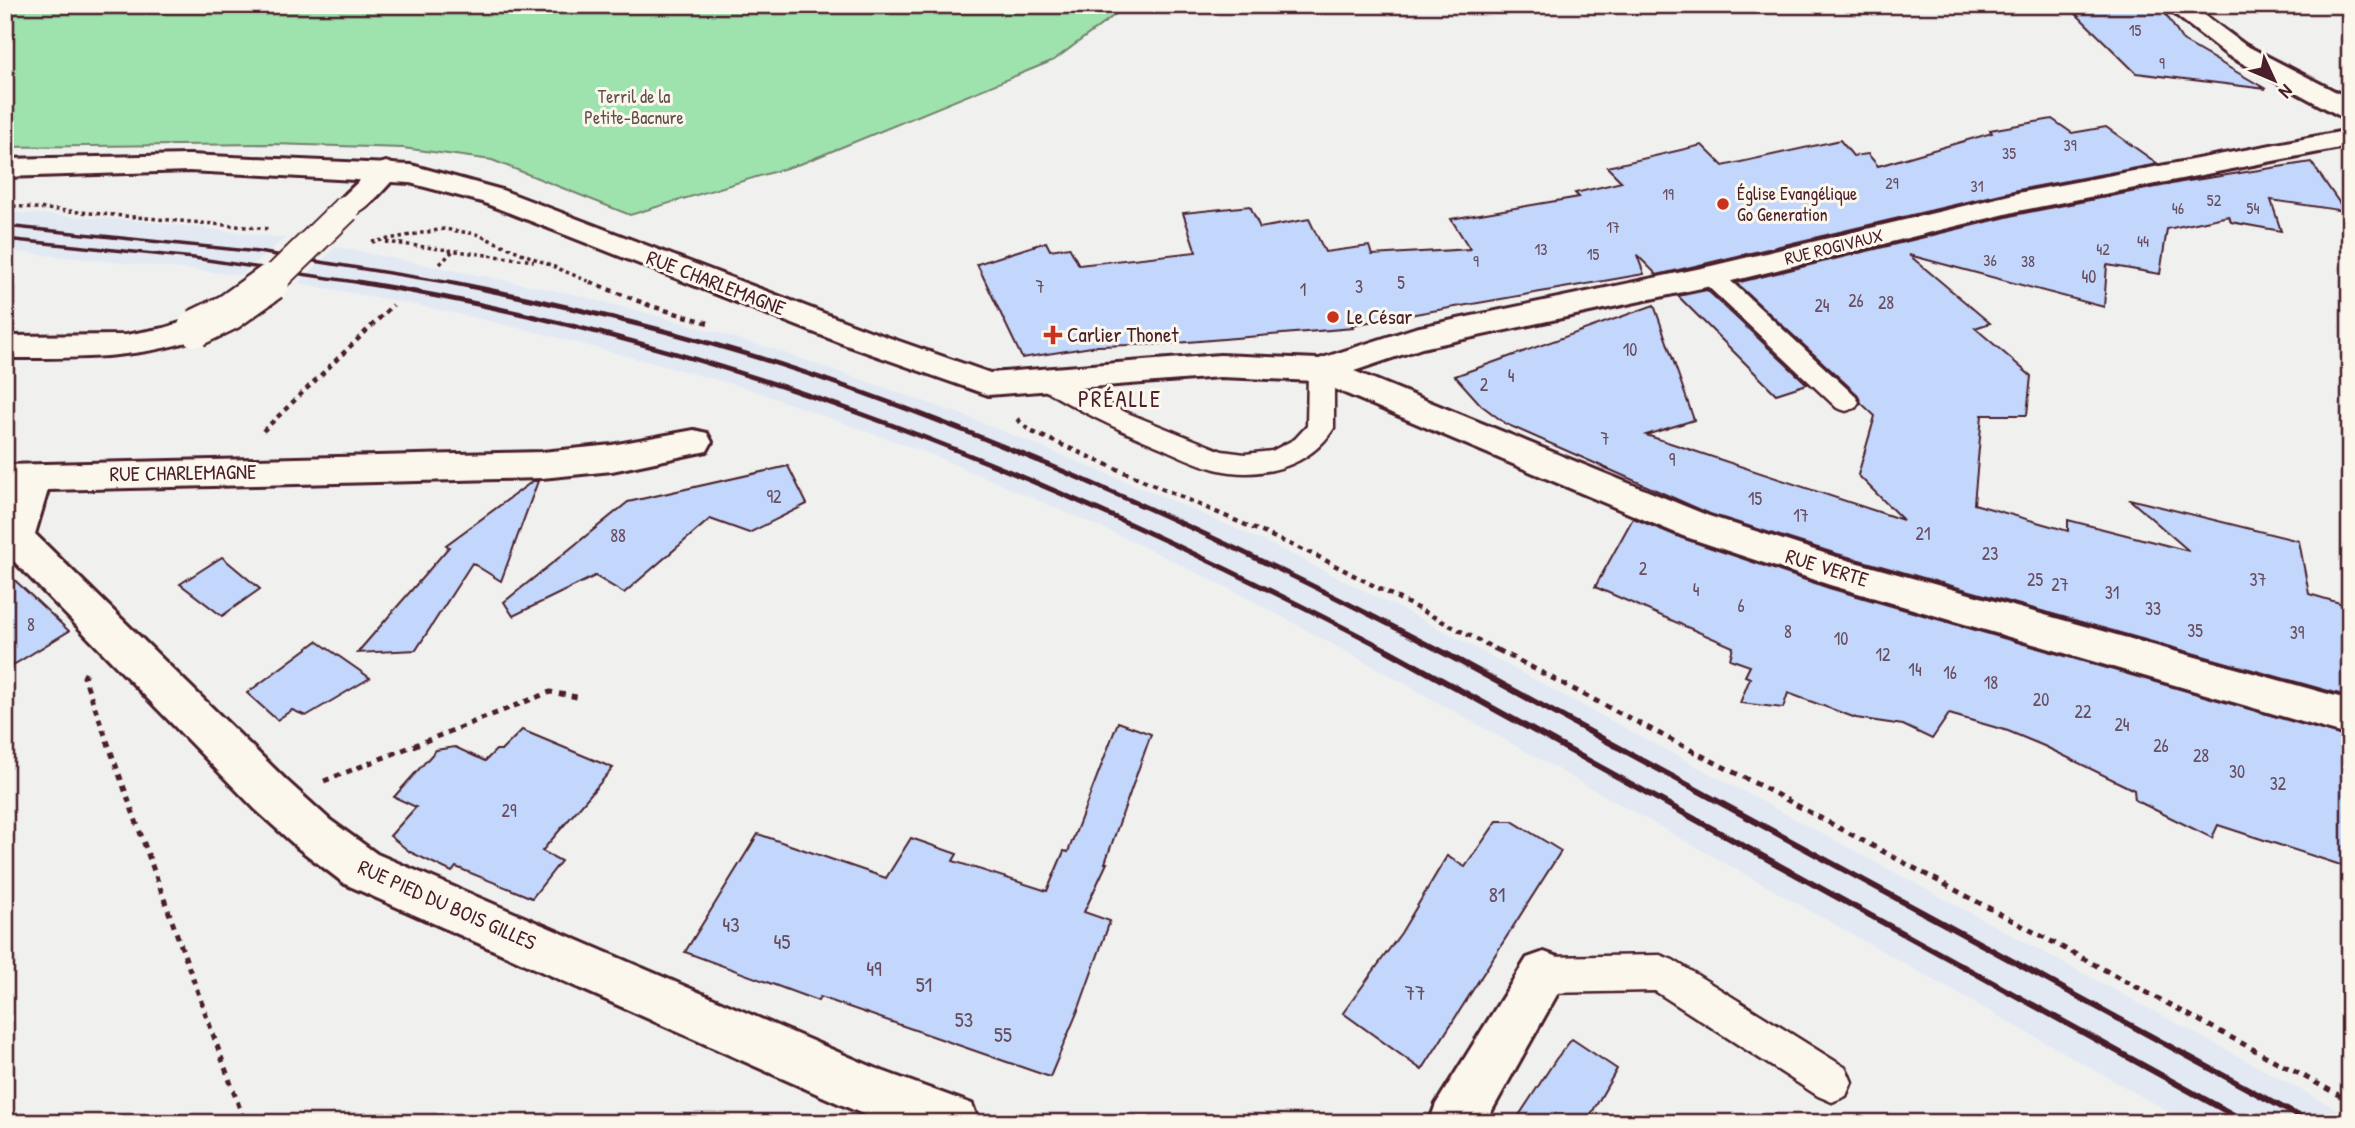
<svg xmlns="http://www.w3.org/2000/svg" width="2355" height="1128" font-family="'Patrick Hand',sans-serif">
	<rect width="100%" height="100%" fill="#f0f1ef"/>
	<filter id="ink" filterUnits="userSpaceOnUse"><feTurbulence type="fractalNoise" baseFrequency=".0143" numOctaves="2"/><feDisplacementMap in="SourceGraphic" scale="14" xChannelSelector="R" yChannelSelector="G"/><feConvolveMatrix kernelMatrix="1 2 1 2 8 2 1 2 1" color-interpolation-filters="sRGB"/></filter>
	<g filter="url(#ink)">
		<g fill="#e2e9f3">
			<path d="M5,212L142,221L285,238L241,275L5,251Z"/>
			<path d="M336,247L573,294L685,323L779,351L966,416L1166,498L1275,546L1427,622L2350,1116V1123H2189L1389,675L1240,594L1130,540L930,454L743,387L536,332L427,307L298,283Z"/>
		</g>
		<path fill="#9ee2ad" stroke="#74806c" stroke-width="2" d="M5,5H1128L1054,60L803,163L630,215L492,160L403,148L272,144L5,147Z"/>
		<g fill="#c2d7fb" stroke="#4a1f2b" stroke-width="2">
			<path d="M2067,5H2160L2183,41L2266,89L2136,73Z"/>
			<path d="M2052,119L2072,133L2106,127L2158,164L2018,190L1657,275L1637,255L1644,274L1352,325L1353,328L1164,344L1098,346L1022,358L977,264L1046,242L1050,250L1069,247L1079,265L1196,252L1183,213L1250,206L1260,228L1309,219L1325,252L1369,246L1372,255L1470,249L1451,219L1579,197L1575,193L1622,182L1607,167L1702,145L1723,166L1840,140L1853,156L1868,154L1878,166L1992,133L1990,130Z"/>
			<path d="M2311,162L2345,211L2271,200L2281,231L2231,222L2229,216L2167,229L2160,274L2107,265L2104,307L1909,255L1990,323L1975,328L2031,376L2027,415H1982L1974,504L2068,531V520L2189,551L2129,499L2299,541L2309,594L2350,606V697L1834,553L1710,514L1506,424L1481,405L1455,376L1654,305L1694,420L1646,435L1903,520L1858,475L1875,416L1861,403L1857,394L1736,283L2019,214L2182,182Z"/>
			<path d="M1707,290L1807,384L1776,394L1678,296Z"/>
			<path d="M788,466L807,504L749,533L710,519L624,593L595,576L513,616L504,602L628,502Z"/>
			<path d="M533,481H538L501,581L472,563L416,650L357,653L449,547L446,545Z"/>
			<path d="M1633,518L1682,538L1829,588L2350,738V868L2218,825L2212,838L2135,800L2134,790L2044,746L2008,731L1949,714L1932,739L1903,725L1856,718L1788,693L1783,708L1740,703L1750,678L1745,676L1750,666L1730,659L1733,647L1595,587Z"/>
			<path d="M222,557L260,589L222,616L180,584Z"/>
			<path d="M5,571L69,631L5,670Z"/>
			<path d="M317,641L370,678L306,716L292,710L277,720L247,693Z"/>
			<path d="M1118,722L1151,734L1105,863H1107L1084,912L1110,921L1079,1008L1050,1077L820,997L818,1001L685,952L758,834L886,878L911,838L957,854L953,861L1047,891L1064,851L1068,852Z"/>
			<path d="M522,730L613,768L542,851L561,861L532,898L456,867L452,872L410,852L390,836L416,807L394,797L436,750L455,747L485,761L496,750H502Z"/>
			<path d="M1497,821H1512L1561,851L1422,1070L1343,1013L1401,933L1447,856L1465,867Z"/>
			<path d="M1572,1039L1617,1069L1586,1123H1514L1556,1059Z"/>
		</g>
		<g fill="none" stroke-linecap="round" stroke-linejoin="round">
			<defs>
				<g id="lane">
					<path d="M1711,269L1720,271L1855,396L1859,402L1855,408L1846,411L1837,408L1702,281L1699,276L1702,271Z"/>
					<path d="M1321,361L1330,364L1334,370V428C1309,468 1259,480 1215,469C1195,464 1174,453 1155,445C1114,428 1077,409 1039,387L1035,381L1039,375L1048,372L1057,375L1120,410L1222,451L1245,454L1272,451L1295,439L1307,426L1308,370L1312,364Z"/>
					<path d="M1660,955L1673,960L1846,1068L1852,1082L1846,1096L1832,1102L1818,1096L1655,991L1544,993L1531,988L1525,975L1531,962L1544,957Z"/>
				</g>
				<g id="street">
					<path d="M2163,5H2191L2245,45L2350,99V118L2340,116L2227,55Z"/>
					<path d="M386,162L396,165L400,171L396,177C379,193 361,222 336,215L331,209L336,203L376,165Z"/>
					<path d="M196,318L207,321L212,328L207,335C141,360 75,358 5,358V336L126,335L164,328Z"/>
					<path d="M694,430L707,433L712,442L707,451L612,471L542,478L48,490L35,534L287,781L330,820L377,854L882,1071L972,1104L979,1123H883L345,884L298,848L255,809L5,552V510L11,491H5V465L542,452L612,445Z"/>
					<path d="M1544,952L1561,958L1568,975L1485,1123H1429L1436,1104L1527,958Z"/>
				</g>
				<path id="secondary" d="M2350,130V146L2018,211L1711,286L1422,348L1354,371L1709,516L1833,556L2350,700V736L1830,585L1683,536L1316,381L1220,377L988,395L846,345L482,202L410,183L189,171L5,177V159L189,155L411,165L502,190L870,331L990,373L1220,355L1319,359L1415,328L1711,266L2018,193Z"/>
			</defs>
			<use href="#lane" stroke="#4a1f2b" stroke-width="5"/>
			<use href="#street" stroke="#4a1f2b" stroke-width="6"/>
			<use href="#secondary" stroke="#4a1f2b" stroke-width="6"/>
			<g stroke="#4a1f2b" stroke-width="3.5" stroke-dasharray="3.5 3.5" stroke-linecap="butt">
				<path d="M13,206L269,229"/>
				<path d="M372,242L444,229L476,234L595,284"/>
				<path d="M386,242L534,261"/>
				<path d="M440,264L453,251"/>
			</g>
			<g stroke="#4a1f2b" stroke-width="4.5" stroke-dasharray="5 5" stroke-linecap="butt">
				<path d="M590,282L651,306L712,324"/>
				<path d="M1017,419L1030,431L1317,556L1501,652"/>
				<path d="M263,431L393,305"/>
			</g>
			<g stroke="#4a1f2b" stroke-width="5" stroke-dasharray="6 6" stroke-linecap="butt">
				<path d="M1498,650L1770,791L2350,1101"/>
				<path d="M86,673L84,677L245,1123"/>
				<path d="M324,781L550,692L577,697"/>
			</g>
			<use href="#lane" fill="#fbf7ec" fill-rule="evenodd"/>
			<use href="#street" fill="#fbf7ec" fill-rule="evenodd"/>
			<use href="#secondary" fill="#fbf7ec" fill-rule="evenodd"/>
			<g stroke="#4a1f2b" stroke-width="3.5">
				<path d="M5,226L258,252L458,284"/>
				<path d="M5,239L194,258L369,284"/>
			</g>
			<g stroke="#4a1f2b" stroke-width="5">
				<path d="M358,282C731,342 1058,478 1391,652"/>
				<path d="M449,282C570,306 690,334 806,373C1026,447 1237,544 1442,652"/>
			</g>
			<g stroke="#4a1f2b" stroke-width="6">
				<path d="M1387,650L2248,1123"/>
				<path d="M1439,650L2311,1123"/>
			</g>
			<defs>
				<path id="street-bridge-far1" d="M269,284L346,209"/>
				<path id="street-bridge" d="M196,328L229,312L271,282"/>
			</defs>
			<use href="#street-bridge-far1" stroke="#4a1f2b" stroke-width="31" stroke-linecap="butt"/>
			<use href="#street-bridge" stroke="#4a1f2b" stroke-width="41" stroke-linecap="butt"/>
			<use href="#street-bridge-far1" stroke="#fbf7ec" stroke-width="27"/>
			<use href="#street-bridge" stroke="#fbf7ec" stroke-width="36"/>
		</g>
	</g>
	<g fill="#c8321e" stroke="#fbf7ec" stroke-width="2.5">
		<circle cx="1723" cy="204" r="7"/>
		<circle cx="1333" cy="317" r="7"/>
		<path d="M1049.5 324.5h7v7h7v7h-7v7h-7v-7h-7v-7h7z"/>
	</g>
	<g text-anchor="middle" stroke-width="6" stroke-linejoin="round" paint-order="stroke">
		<g font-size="16" fill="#684d5f">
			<text x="2135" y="36">15</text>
			<text x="2162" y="69">9</text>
			<text x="2070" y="151">39</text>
			<text x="2009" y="159">35</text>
			<text x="1892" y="189">29</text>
			<text x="1977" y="192">31</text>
			<text x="1668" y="200">19</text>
			<text x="2214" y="206">52</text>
			<text x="2178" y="214">46</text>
			<text x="2253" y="214">54</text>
			<text x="1613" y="233">17</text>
			<text x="2143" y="247">44</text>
			<text x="1541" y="255">13</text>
			<text x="2103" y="255">42</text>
			<text x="1593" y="260">15</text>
			<text x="1990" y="266">36</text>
			<text x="1476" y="267">9</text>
			<text x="2028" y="267">38</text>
		</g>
		<g font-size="18" fill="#5f504c" stroke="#fbf7ec">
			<text x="634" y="103">Terril de la<tspan x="634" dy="21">Petite-Bacnure</tspan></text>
		</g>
		<g font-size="18" fill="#4a1f2b" stroke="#fbf7ec" text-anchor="start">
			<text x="1737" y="200">Église Evangélique<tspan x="1737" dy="21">Go Generation</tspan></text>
		</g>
		<g font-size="18" fill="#4a1f2b" stroke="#fbf7ec">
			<text transform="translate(1834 247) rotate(-14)" y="6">RUE ROGIVAUX</text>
		</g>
		<g font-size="18" fill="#684d5f">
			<text x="2089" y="283">40</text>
			<text x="1401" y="289">5</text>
			<text x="1040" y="293">7</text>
			<text x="1359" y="293">3</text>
			<text x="1303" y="296">1</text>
			<text x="1856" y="307">26</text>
			<text x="1886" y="309">28</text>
			<text x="1822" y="312">24</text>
			<text x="1630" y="356">10</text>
			<text x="1511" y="382">4</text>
			<text x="1484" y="391">2</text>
			<text x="1605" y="445">7</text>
			<text x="1672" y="466">9</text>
			<text x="774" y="503">92</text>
			<text x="1755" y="505">15</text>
			<text x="1801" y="522">17</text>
			<text x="1923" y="540">21</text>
			<text x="618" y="542">88</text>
			<text x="1990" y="560">23</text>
			<text x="1643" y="575">2</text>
			<text x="2035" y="586">25</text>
			<text x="2258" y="586">37</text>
			<text x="2060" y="591">27</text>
			<text x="1696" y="596">4</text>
			<text x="2112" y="599">31</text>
			<text x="1741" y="612">6</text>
			<text x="2153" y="615">33</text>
			<text x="31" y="631">8</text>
			<text x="2195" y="637">35</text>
			<text x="1788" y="638">8</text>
			<text x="2297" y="639">39</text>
			<text x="1841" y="645">10</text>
			<text x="1883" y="661">12</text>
			<text x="1915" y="676">14</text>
			<text x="1950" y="679">16</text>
			<text x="1991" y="689">18</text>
			<text x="2041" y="706">20</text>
			<text x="2083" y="718">22</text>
			<text x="2122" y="731">24</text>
			<text x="2161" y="752">26</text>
			<text x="2201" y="762">28</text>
			<text x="2237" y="778">30</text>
			<text x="2278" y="790">32</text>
			<text x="509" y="817">29</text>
		</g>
		<g font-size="21" fill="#4a1f2b" stroke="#fbf7ec">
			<text transform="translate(716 283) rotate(21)" y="7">RUE CHARLEMAGNE</text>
			<text transform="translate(183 473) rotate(-1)" y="7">RUE CHARLEMAGNE</text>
			<text transform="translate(1827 568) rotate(17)" y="7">RUE VERTE</text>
			<text transform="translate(447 905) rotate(24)" y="7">RUE PIED DU BOIS GILLES</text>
		</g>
		<g font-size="21" fill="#4a1f2b" stroke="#fbf7ec" text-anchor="start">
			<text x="1347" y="324">Le César</text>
			<text x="1067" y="342">Carlier Thonet</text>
		</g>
		<g font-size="21" fill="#684d5f">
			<text x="1497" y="902">81</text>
			<text x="731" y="932">43</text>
			<text x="782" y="949">45</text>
			<text x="874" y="976">49</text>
			<text x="924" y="992">51</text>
			<text x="1415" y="1000">77</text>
			<text x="964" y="1027">53</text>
			<text x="1003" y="1042">55</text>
		</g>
		<g font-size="23" letter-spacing="2" fill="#4a1f2b" stroke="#fbf7ec">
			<text x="1120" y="407">PRÉALLE</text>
		</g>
	</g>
	<rect width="2355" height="1128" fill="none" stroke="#fbf7ec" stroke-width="28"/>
	<rect x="14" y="14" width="2327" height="1100" fill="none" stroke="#4a1f2b" stroke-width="2.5" filter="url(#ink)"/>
	<g transform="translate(2274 80) rotate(134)" stroke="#fbf7ec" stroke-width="5" paint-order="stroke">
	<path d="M0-5L12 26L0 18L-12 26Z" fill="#4a1f2b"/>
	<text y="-10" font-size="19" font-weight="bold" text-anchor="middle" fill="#4a1f2b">N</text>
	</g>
</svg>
